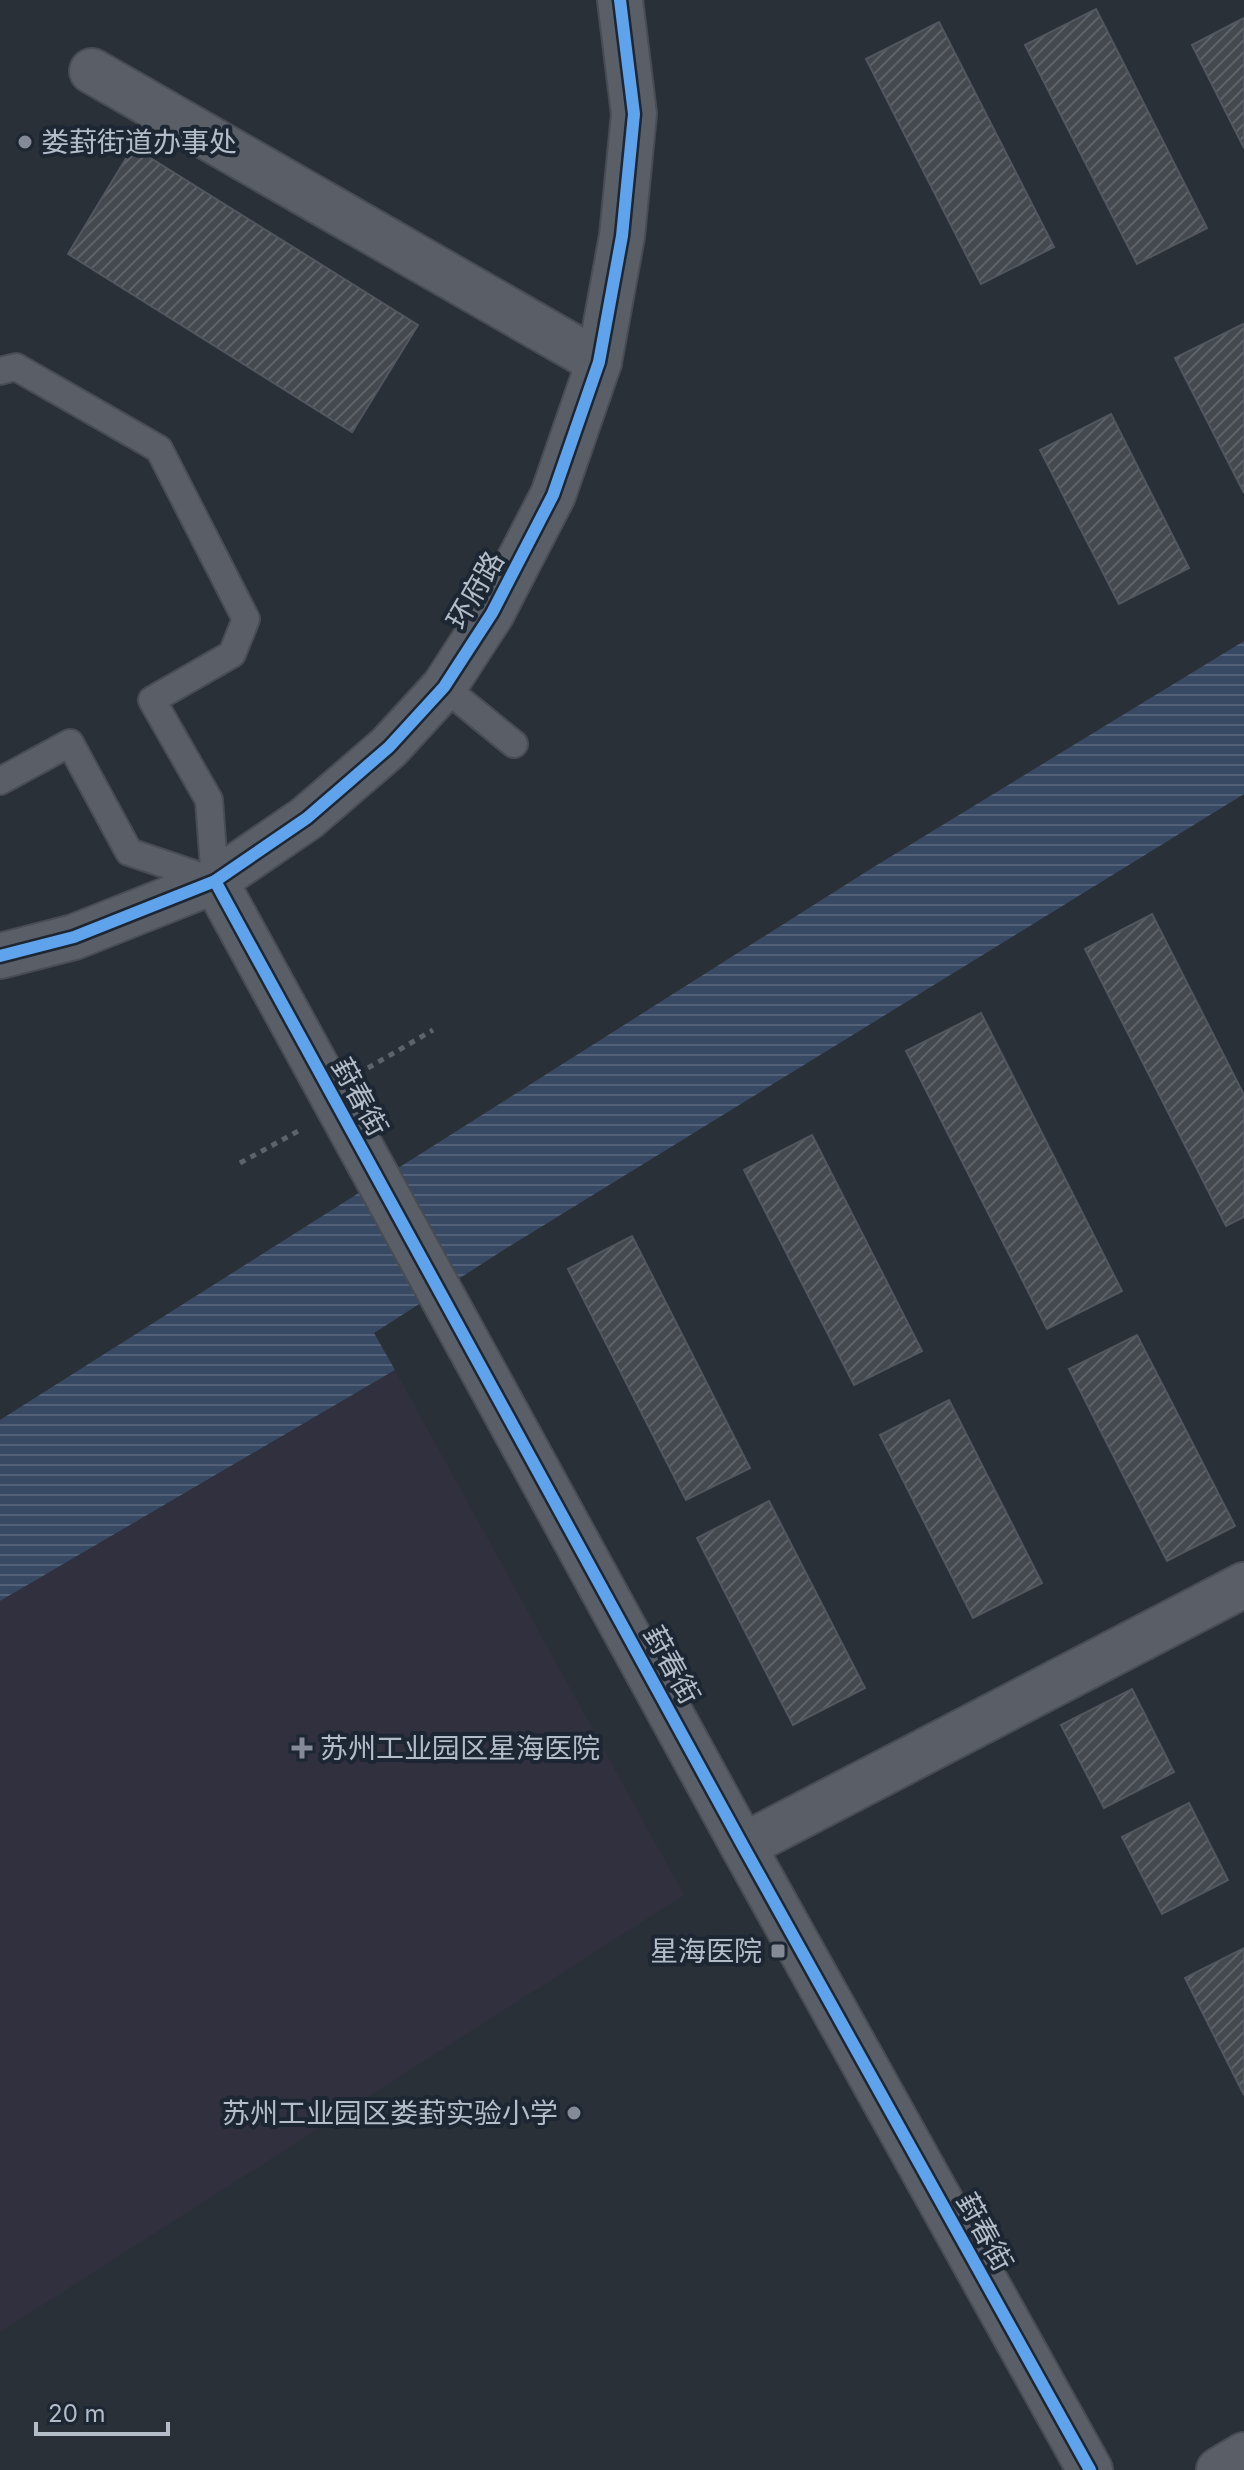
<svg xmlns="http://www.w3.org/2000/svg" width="1244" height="2470" font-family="Inter,'Noto Sans SC',sans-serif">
	<defs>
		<pattern id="water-rules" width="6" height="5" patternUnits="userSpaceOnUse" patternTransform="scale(2)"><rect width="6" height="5" fill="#384963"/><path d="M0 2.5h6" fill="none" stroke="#526178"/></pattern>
		<pattern id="building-hatch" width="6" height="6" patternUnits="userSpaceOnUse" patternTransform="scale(2)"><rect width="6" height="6" fill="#444950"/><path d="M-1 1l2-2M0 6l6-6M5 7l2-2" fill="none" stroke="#5d6168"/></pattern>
	</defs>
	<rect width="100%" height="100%" fill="#2a3038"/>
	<path fill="#31303e" d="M395,1370L684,1895L0,2332V1601Z"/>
	<path fill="url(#water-rules)" d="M1244,641V794L502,1251L374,1333L395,1370L0,1601V1420L872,868Z"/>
	<g fill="url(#building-hatch)" stroke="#52575f" stroke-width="2">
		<path d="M1096,9L1207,228L1137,264L1025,45Z"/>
		<path d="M1244,18V148L1192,45Z"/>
		<path d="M939,22L1054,247L981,284L866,59Z"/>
		<path d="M133,147L418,325L352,432L68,254Z"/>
		<path d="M1243,324L1244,326V493L1175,358Z"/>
		<path d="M1111,414L1189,568L1119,604L1040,450Z"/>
		<path d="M1152,914L1244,1095V1217L1226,1226L1085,949Z"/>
		<path d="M981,1013L1122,1291L1047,1329L906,1051Z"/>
		<path d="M812,1135L922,1351L854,1385L744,1170Z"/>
		<path d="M632,1236L750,1468L686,1500L568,1269Z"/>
		<path d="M1137,1335L1235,1526L1167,1561L1069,1369Z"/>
		<path d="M949,1400L1042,1583L973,1618L880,1435Z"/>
		<path d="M769,1501L865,1688L793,1725L697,1538Z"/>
		<path d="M1132,1689L1174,1772L1104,1808L1061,1725Z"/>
		<path d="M1189,1803L1228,1880L1162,1914L1122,1837Z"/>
		<path d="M1244,1948V2095L1185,1978Z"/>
	</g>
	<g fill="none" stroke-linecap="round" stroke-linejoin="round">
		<defs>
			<g id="service">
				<path d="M0,371L16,367L159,449L246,619L232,654L152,700L209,800L215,881L129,852L70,743L0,781"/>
				<path d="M444,687L514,744"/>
			</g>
			<g id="minor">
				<path d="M92,71L599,362"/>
				<path d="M743,1846L1244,1585"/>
			</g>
			<g id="tertiary">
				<path d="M215,881L743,1846L1090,2470"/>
				<path d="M0,956L74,937L215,881L307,818L389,747L444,687L492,613L553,495L599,362L622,236L634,114L620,0"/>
				<path d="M1219,2470L1244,2455"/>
			</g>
		</defs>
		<use href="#service" stroke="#484c53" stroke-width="30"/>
		<use href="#minor" stroke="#484c53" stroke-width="48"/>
		<use href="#tertiary" stroke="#484c53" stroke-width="48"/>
		<g stroke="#5d636a" stroke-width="5" stroke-dasharray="6 6" stroke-linecap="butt">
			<path d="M368,1068L433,1030"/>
			<path d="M240,1163L302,1129"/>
		</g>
		<use href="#service" stroke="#5a5e66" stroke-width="26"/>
		<use href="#minor" stroke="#5a5e66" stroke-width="44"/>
		<use href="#tertiary" stroke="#5a5e66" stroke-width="44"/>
		<defs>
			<g id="cycleway">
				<path d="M215,881L743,1846L1090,2470"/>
				<path d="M0,956L74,937L215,881L307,818L389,747L444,687L492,613L553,495L599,362L622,236L634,114L620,0"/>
			</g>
		</defs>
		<use href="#cycleway" stroke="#1d2633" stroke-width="17"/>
		<use href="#cycleway" stroke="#60a3ed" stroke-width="12"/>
	</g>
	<g fill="#848b96" stroke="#1d2633" stroke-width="3">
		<circle cx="25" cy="142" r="8"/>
		<path d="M298 1736h8v8h8v8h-8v8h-8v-8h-8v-8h8z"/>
		<rect x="770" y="1943" width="16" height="16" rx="4"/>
		<circle cx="574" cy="2113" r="8"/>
	</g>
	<g text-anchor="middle" stroke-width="8" stroke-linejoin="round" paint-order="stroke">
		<g font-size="28" fill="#b4bcc9" stroke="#1d2633" text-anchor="start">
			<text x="41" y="152">娄葑街道办事处</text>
			<text x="320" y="1758">苏州工业园区星海医院</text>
			<text x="762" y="1961" text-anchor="end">星海医院</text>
			<text x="558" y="2123" text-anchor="end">苏州工业园区娄葑实验小学</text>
		</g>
		<g font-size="28" fill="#b4bcc9" stroke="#1d2633">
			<text transform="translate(475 590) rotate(-60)" y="10">环府路</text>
			<text transform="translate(360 1097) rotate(61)" y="10">葑春街</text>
			<text transform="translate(672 1665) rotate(61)" y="10">葑春街</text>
			<text transform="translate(985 2232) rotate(61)" y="10">葑春街</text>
		</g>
	</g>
	<path d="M36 2422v12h132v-12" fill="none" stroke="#b4bcc9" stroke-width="4"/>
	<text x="48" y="2422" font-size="24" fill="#b4bcc9" stroke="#1d2633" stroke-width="6" paint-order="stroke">20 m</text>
</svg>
